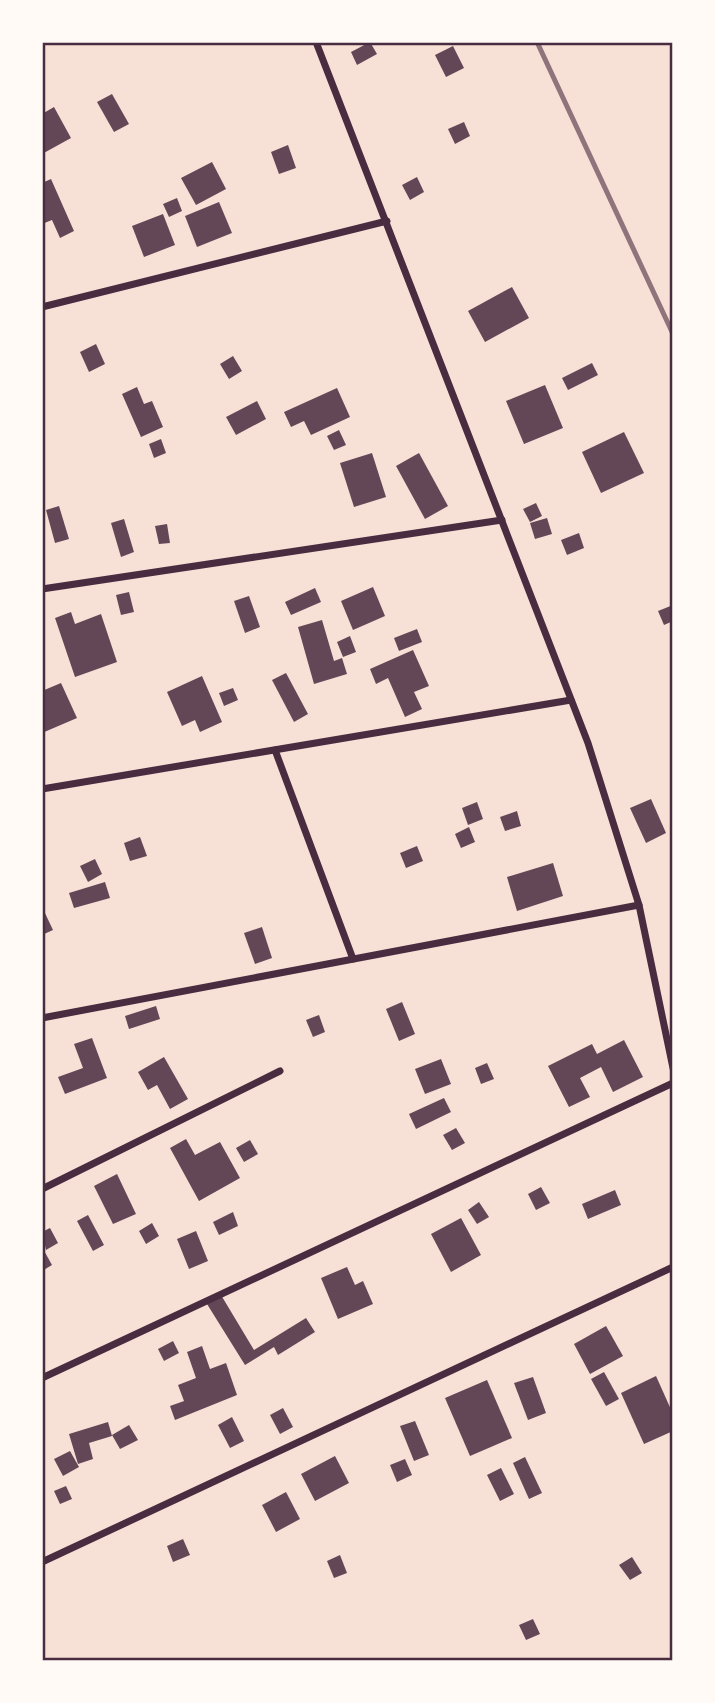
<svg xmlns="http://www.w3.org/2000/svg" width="715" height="1703" font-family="'Varela Round',sans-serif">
	<rect width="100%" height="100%" fill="#f7e1d7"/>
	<g fill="#644757">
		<path d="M370,42L377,54L357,65L351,52Z"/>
		<path d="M453,46L464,68L446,77L435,55Z"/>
		<path d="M112,94L129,124L114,132L97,102Z"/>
		<path d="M54,107L71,138L42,154V114Z"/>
		<path d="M464,122L470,136L455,144L448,129Z"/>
		<path d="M288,145L296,168L279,174L271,152Z"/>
		<path d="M212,162L226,189L196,205L181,178Z"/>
		<path d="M417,177L424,192L410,200L402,185Z"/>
		<path d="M51,179L74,231L60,238L52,220L42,224V183Z"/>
		<path d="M177,198L182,211L169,217L163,204Z"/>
		<path d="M219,202L232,233L197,247L185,216Z"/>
		<path d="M163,214L175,245L144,257L132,226Z"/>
		<path d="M512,287L529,318L485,342L468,311Z"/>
		<path d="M96,344L105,364L89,372L80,352Z"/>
		<path d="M233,356L242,371L229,379L220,364Z"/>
		<path d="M592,363L598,375L568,390L562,378Z"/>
		<path d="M545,385L563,428L524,444L506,401Z"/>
		<path d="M137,387L144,404L152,401L163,427L141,437L122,394Z"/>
		<path d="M337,388L350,417L311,435L304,421L291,427L284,412Z"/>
		<path d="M257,401L266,419L236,435L226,417Z"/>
		<path d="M339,430L346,445L334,450L327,436Z"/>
		<path d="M624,432L644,473L601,493L582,452Z"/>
		<path d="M161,439L166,453L154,458L149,444Z"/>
		<path d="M372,453L386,497L354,507L340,463Z"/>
		<path d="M419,453L448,506L425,519L396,466Z"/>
		<path d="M536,503L542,516L530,522L523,509Z"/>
		<path d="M59,506L69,539L55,543L46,510Z"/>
		<path d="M547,518L552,534L535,539L530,523Z"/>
		<path d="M124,519L134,552L121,557L111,523Z"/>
		<path d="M167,524L170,543L159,544L155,526Z"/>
		<path d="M579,533L584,548L567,555L561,540Z"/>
		<path d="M373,587L385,616L353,630L341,601Z"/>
		<path d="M315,588L321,602L291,615L285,602Z"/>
		<path d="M129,592L134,612L121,615L116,595Z"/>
		<path d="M249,596L260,627L245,633L234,601Z"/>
		<path d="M673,605V621L664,625L658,611Z"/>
		<path d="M71,612L75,624L101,614L117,662L75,677L55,618Z"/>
		<path d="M322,620L334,661L342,658L347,674L314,684L298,627Z"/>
		<path d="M417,629L422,642L399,651L394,638Z"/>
		<path d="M350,636L356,652L343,657L337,642Z"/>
		<path d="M413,650L429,686L414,692L422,709L405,717L388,678L376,684L370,669Z"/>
		<path d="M286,673L308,714L294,722L272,680Z"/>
		<path d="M202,676L222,722L200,732L195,720L182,726L167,692Z"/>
		<path d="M61,683L77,718L42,733V691Z"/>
		<path d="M233,688L238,700L224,706L219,693Z"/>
		<path d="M651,799L666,833L646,843L630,808Z"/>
		<path d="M477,802L483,819L468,825L462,808Z"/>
		<path d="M517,811L521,826L505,831L500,817Z"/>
		<path d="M469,827L475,842L461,848L455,834Z"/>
		<path d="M140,837L147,856L130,861L124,843Z"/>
		<path d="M417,846L423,861L406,868L400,853Z"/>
		<path d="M95,859L102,874L88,882L80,866Z"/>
		<path d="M553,863L563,896L517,911L507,877Z"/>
		<path d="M105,882L110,898L74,908L69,893Z"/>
		<path d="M44,911L53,930L42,935V912Z"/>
		<path d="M262,927L272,958L255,964L244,933Z"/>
		<path d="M402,1002L415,1034L399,1041L386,1009Z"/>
		<path d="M156,1006L160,1019L129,1029L125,1016Z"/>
		<path d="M319,1015L325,1032L313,1037L306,1020Z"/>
		<path d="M92,1038L107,1078L65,1094L58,1077L83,1068L74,1044Z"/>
		<path d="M624,1040L643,1077L613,1092L601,1067L580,1078L590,1097L569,1107L548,1066L592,1044L597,1054Z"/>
		<path d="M164,1057L188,1099L170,1109L157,1085L148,1090L138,1072Z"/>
		<path d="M441,1059L451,1084L425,1094L415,1069Z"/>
		<path d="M487,1063L494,1079L481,1084L475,1068Z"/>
		<path d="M444,1098L451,1112L416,1129L409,1114Z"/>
		<path d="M456,1128L465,1143L452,1150L443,1135Z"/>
		<path d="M186,1139L195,1155L220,1142L240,1178L199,1201L170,1148Z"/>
		<path d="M250,1140L258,1154L244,1162L236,1148Z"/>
		<path d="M117,1174L136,1214L113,1224L94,1186Z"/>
		<path d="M541,1187L550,1203L536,1210L528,1194Z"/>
		<path d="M615,1190L621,1205L588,1219L582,1204Z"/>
		<path d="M479,1202L489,1217L477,1224L468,1210Z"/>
		<path d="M233,1212L238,1226L219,1235L213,1222Z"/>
		<path d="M88,1215L104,1245L93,1251L77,1221Z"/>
		<path d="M461,1218L481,1255L451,1272L431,1234Z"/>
		<path d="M152,1223L159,1236L146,1244L139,1231Z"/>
		<path d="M50,1228L58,1243L46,1250L42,1232Z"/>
		<path d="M196,1231L208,1261L189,1269L177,1239Z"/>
		<path d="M42,1247L52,1265L42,1271Z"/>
		<path d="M347,1267L355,1285L363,1281L373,1304L338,1319L321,1278Z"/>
		<path d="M221,1295L254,1350L306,1318L315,1332L278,1355L274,1347L245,1365L207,1304Z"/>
		<path d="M606,1326L623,1356L590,1374L574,1344Z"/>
		<path d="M173,1341L179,1353L164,1361L158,1349Z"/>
		<path d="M202,1346L210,1369L226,1363L237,1395L175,1420L170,1406L184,1401L178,1385L196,1378L187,1352Z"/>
		<path d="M604,1372L619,1399L606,1406L591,1379Z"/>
		<path d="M656,1376L673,1414V1431L644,1444L621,1393Z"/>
		<path d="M533,1377L546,1413L528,1420L514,1383Z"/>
		<path d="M487,1380L512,1438L470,1456L445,1398Z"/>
		<path d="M283,1408L293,1427L280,1434L270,1415Z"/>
		<path d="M232,1417L244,1441L230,1448L218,1425Z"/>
		<path d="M415,1421L429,1455L414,1461L400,1426Z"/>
		<path d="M108,1422L112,1436L89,1443L93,1459L78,1464L69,1434Z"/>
		<path d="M129,1425L138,1440L120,1449L112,1435Z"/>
		<path d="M70,1451L79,1467L63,1476L54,1459Z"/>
		<path d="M335,1456L349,1483L315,1501L301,1474Z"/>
		<path d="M525,1457L542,1493L529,1499L513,1463Z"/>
		<path d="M405,1459L412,1475L397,1482L390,1465Z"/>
		<path d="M501,1468L514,1494L500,1501L487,1475Z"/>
		<path d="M66,1486L72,1499L60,1504L54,1491Z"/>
		<path d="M286,1492L300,1519L276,1532L262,1505Z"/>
		<path d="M183,1539L190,1555L173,1562L167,1546Z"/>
		<path d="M340,1555L347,1573L334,1578L327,1561Z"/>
		<path d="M632,1557L642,1573L630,1580L619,1565Z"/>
		<path d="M533,1619L540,1634L526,1640L519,1625Z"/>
	</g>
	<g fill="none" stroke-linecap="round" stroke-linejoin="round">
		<g stroke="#4a2c40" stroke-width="7">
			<path d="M316,42L588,743L639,905L673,1068"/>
			<path d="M42,307L387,221"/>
			<path d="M42,589L502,520"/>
			<path d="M275,750L353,959"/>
			<path d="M42,789L571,700"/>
			<path d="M42,1018L639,905"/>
			<path d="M42,1189L280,1071"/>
			<path d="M42,1378L673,1083"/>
			<path d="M42,1562L673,1267"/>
		</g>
		<path stroke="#8f747c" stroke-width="5" d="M537,42L673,334"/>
	</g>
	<rect width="715" height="1703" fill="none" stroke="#fffaf5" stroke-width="88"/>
	<rect x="44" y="44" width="627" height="1615" fill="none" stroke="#4a2c40" stroke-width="2.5"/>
</svg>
